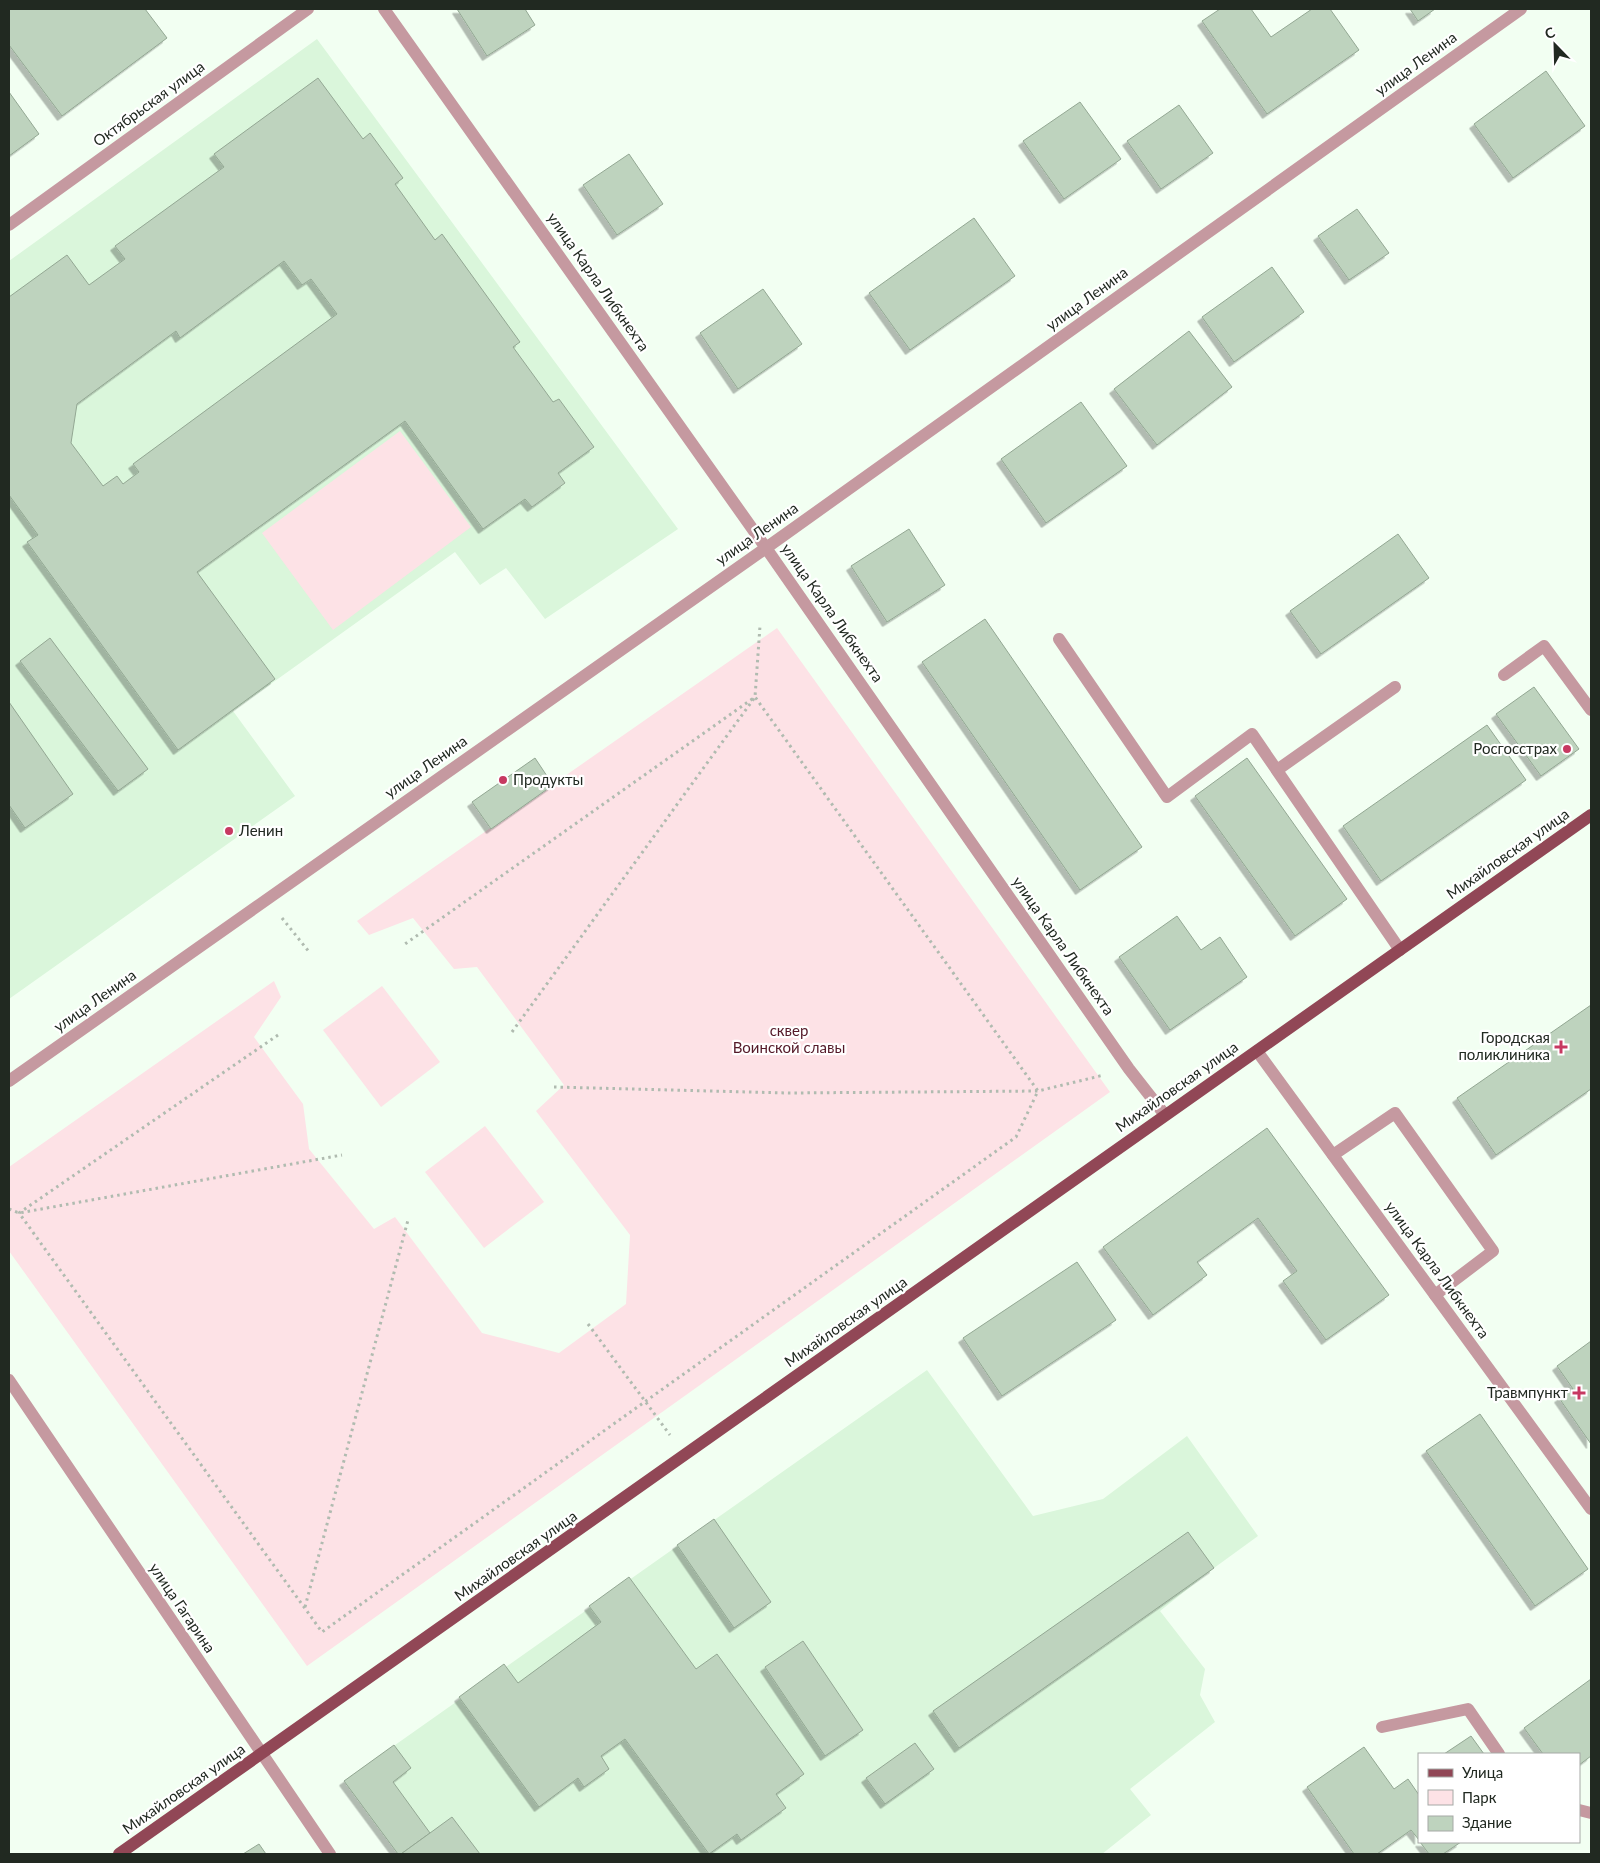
<svg xmlns="http://www.w3.org/2000/svg" width="1600" height="1863" font-family="Lato,sans-serif">
	<defs>
		<filter id="shadow"><feDropShadow dx="-4.5" dy="4.5" stdDeviation="0" flood-color="#0004"/></filter>
	</defs>
	<rect width="100%" height="100%" fill="#f2fff2"/>
	<g fill="#daf6db">
		<path d="M317,39L678,529L545,619L506,568L480,585L455,552L233,711L295,796L9,999V261Z"/>
		<path d="M927,1370L1033,1516L1103,1499L1187,1436L1258,1536L1214,1568L1160,1611L1205,1669L1200,1695L1215,1722L1130,1789L1151,1815L1102,1854H398L344,1781Z"/>
	</g>
	<g fill="#fde2e6">
		<path d="M400,431L471,527L333,630L262,533Z"/>
		<path d="M777,628L1110,1092L307,1666L9,1251V1167L274,981L281,997L254,1037L303,1104L309,1149L374,1229L395,1217L482,1333L559,1353L626,1304L630,1235L536,1111L564,1085L477,967L454,969L413,918L369,935L357,921Z"/>
		<path d="M382,986L440,1062L381,1107L323,1030Z"/>
		<path d="M485,1126L544,1202L484,1248L425,1172Z"/>
	</g>
	<g fill="#bed3be" stroke="#93a793" fill-rule="evenodd" filter="url(#shadow)">
		<path d="M9,9H145L167,38L62,116L9,45Z"/>
		<path d="M457,9H525L535,25L487,56Z"/>
		<path d="M1220,9H1251L1271,37L1312,9H1330L1359,50L1267,114L1202,21Z"/>
		<path d="M1410,9H1435L1418,21Z"/>
		<path d="M1546,71L1585,126L1513,178L1474,124Z"/>
		<path d="M318,78L363,139L370,133L403,178L395,184L435,240L442,234L520,342L513,347L553,402L559,399L594,447L558,473L565,483L532,507L525,499L483,529L405,421L197,572L275,679L178,750L27,542L38,535L9,495V297L67,255L89,285L125,259L115,246L224,167L214,154ZM284,261L302,285L311,279L337,314L133,464L139,472L123,484L117,476L103,486L71,443L77,404L176,331L180,338Z"/>
		<path d="M9,92L39,134L9,156Z"/>
		<path d="M1080,102L1121,159L1064,199L1023,141Z"/>
		<path d="M1179,105L1213,153L1161,189L1127,141Z"/>
		<path d="M629,154L663,204L617,235L583,185Z"/>
		<path d="M1357,209L1389,253L1349,280L1318,236Z"/>
		<path d="M974,218L1015,276L910,350L869,293Z"/>
		<path d="M1272,267L1304,312L1234,362L1202,317Z"/>
		<path d="M763,289L802,344L738,389L700,333Z"/>
		<path d="M1189,331L1232,387L1157,445L1114,389Z"/>
		<path d="M1081,402L1127,466L1046,523L1001,459Z"/>
		<path d="M909,529L945,585L887,622L851,566Z"/>
		<path d="M1398,534L1429,578L1321,654L1290,611Z"/>
		<path d="M985,619L1142,847L1080,890L922,662Z"/>
		<path d="M50,638L148,769L118,791L20,661Z"/>
		<path d="M1534,687L1579,749L1541,776L1496,714Z"/>
		<path d="M9,702L73,794L25,828L9,805Z"/>
		<path d="M1487,725L1526,780L1381,881L1343,826Z"/>
		<path d="M535,758L553,785L491,829L472,802Z"/>
		<path d="M1247,758L1347,899L1295,936L1195,796Z"/>
		<path d="M1177,916L1201,950L1220,937L1247,977L1170,1030L1119,957Z"/>
		<path d="M1591,1005V1089L1496,1155L1457,1098Z"/>
		<path d="M1267,1128L1389,1295L1326,1340L1283,1281L1297,1271L1258,1218L1197,1262L1207,1275L1153,1315L1103,1247Z"/>
		<path d="M1077,1262L1116,1320L1002,1396L963,1338Z"/>
		<path d="M1591,1341V1444L1559,1398L1573,1389L1557,1366Z"/>
		<path d="M1480,1414L1588,1569L1535,1606L1426,1451Z"/>
		<path d="M714,1519L771,1602L734,1628L677,1545Z"/>
		<path d="M1188,1532L1214,1568L959,1748L933,1711Z"/>
		<path d="M629,1577L696,1669L717,1654L804,1774L776,1794L786,1808L741,1840L737,1834L709,1854L625,1739L601,1756L609,1769L584,1787L578,1778L539,1807L459,1697L504,1664L518,1683L601,1622L589,1606Z"/>
		<path d="M803,1641L863,1730L825,1756L765,1667Z"/>
		<path d="M1591,1679V1756L1579,1765V1754H1543L1524,1728Z"/>
		<path d="M1471,1736L1484,1754H1444Z"/>
		<path d="M915,1743L934,1769L885,1804L866,1778Z"/>
		<path d="M394,1745L411,1768L393,1782L430,1833L401,1854H398L344,1781Z"/>
		<path d="M1364,1747L1394,1789L1408,1779L1419,1795V1840L1411,1830L1377,1854H1354L1307,1787Z"/>
		<path d="M452,1817L480,1854H401L430,1833Z"/>
		<path d="M1420,1842H1461L1443,1854H1429Z"/>
		<path d="M259,1844L266,1854H243Z"/>
	</g>
	<g fill="none" stroke-linecap="round" stroke-linejoin="round">
		<g stroke="#b0bbb0" stroke-width="3" stroke-dasharray="2.5 4" stroke-linecap="butt">
			<path d="M282,918L310,953"/>
			<path d="M512,1032L755,697L760,626"/>
			<path d="M278,1035L19,1213L322,1632L1016,1137L1038,1091L755,697L405,944"/>
			<path d="M554,1087L788,1093L1038,1091L1104,1075"/>
			<path d="M9,1209L19,1213L342,1155"/>
			<path d="M588,1324L670,1435"/>
			<path d="M305,1607L408,1220"/>
		</g>
		<g stroke="#c599a0" stroke-width="12">
			<path d="M384,9L766,548L1129,1069L1165,1115"/>
			<path d="M9,225L308,9"/>
			<path d="M1059,639L1167,797L1252,734L1400,950"/>
			<path d="M1504,675L1544,646L1591,710"/>
			<path d="M1277,770L1395,687"/>
			<path d="M1257,1051L1591,1509"/>
			<path d="M9,1081L766,548L1521,9"/>
			<path d="M1333,1155L1395,1113L1493,1251L1435,1295"/>
			<path d="M9,1380L330,1854"/>
			<path d="M1382,1727L1468,1709L1499,1754"/>
			<path d="M1579,1810L1591,1813"/>
		</g>
		<path stroke="#914756" stroke-width="12" d="M119,1854L1591,815"/>
	</g>
	<g fill="#c73961" stroke="#fff" stroke-width="2">
		<circle cx="1567" cy="749" r="5"/>
		<circle cx="503" cy="780" r="5"/>
		<circle cx="229" cy="831" r="5"/>
		<path d="M1558.5 1039.5h5v5h5v5h-5v5h-5v-5h-5v-5h5z"/>
		<path d="M1576.5 1385.5h5v5h5v5h-5v5h-5v-5h-5v-5h5z"/>
	</g>
	<g text-anchor="middle" stroke-width="4.5" stroke-linejoin="round" paint-order="stroke">
		<g font-size="15" fill="#212921" stroke="#fff">
			<text transform="translate(1416 64) rotate(-36)" y="5">улица Ленина</text>
			<text transform="translate(149 104) rotate(-36)" y="5">Октябрьская улица</text>
			<text transform="translate(598 282) rotate(55)" y="5">улица Карла Либкнехта</text>
			<text transform="translate(1087 299) rotate(-36)" y="5">улица Ленина</text>
			<text transform="translate(757 534) rotate(-35)" y="5">улица Ленина</text>
			<text transform="translate(832 613) rotate(55)" y="5">улица Карла Либкнехта</text>
			<text transform="translate(426 767) rotate(-35)" y="5">улица Ленина</text>
			<text transform="translate(1508 854) rotate(-35)" y="5">Михайловская улица</text>
			<text transform="translate(1063 946) rotate(55)" y="5">улица Карла Либкнехта</text>
			<text transform="translate(95 1001) rotate(-35)" y="5">улица Ленина</text>
			<text transform="translate(1177 1087) rotate(-35)" y="5">Михайловская улица</text>
			<text transform="translate(1437 1270) rotate(54)" y="5">улица Карла Либкнехта</text>
			<text transform="translate(846 1322) rotate(-35)" y="5">Михайловская улица</text>
			<text transform="translate(516 1556) rotate(-35)" y="5">Михайловская улица</text>
			<text transform="translate(182 1608) rotate(56)" y="5">улица Гагарина</text>
			<text transform="translate(184 1789) rotate(-35)" y="5">Михайловская улица</text>
		</g>
		<g font-size="15" fill="#212921" stroke="#fff" text-anchor="end">
			<text x="1557" y="754">Росгосстрах</text>
			<text x="513" y="785" text-anchor="start">Продукты</text>
			<text x="239" y="836" text-anchor="start">Ленин</text>
			<text x="1550" y="1043">Городская<tspan x="1550" dy="17">поликлиника</tspan></text>
			<text x="1568" y="1398">Травмпункт</text>
		</g>
		<g font-size="15" fill="#541928" stroke="#fff">
			<text x="789" y="1036">сквер<tspan x="789" dy="17">Воинской славы</tspan></text>
		</g>
	</g>
	<rect width="1600" height="1863" fill="none" stroke="#212921" stroke-width="20"/>
	<rect x="1418" y="1753" width="162" height="90" fill="#ffffff" stroke="#a6a9a6"/>
	<rect x="1428" y="1769" width="25" height="8" fill="#914756" stroke="#a6a9a6"/>
	<text x="1462" y="1778" font-size="15" fill="#212921">Улица</text>
	<rect x="1428" y="1790" width="25" height="15" fill="#fde2e6" stroke="#a6a9a6"/>
	<text x="1462" y="1803" font-size="15" fill="#212921">Парк</text>
	<rect x="1428" y="1816" width="25" height="15" fill="#bed3be" stroke="#a6a9a6"/>
	<text x="1462" y="1828" font-size="15" fill="#212921">Здание</text>
	<g transform="translate(1555 45) rotate(337)" stroke="#ffffff" stroke-width="4" paint-order="stroke">
	<path d="M0-4L9 19L0 12L-9 19Z" fill="#212921"/>
	<text y="-8" font-size="14" font-weight="bold" text-anchor="middle" fill="#212921">С</text>
	</g>
</svg>
